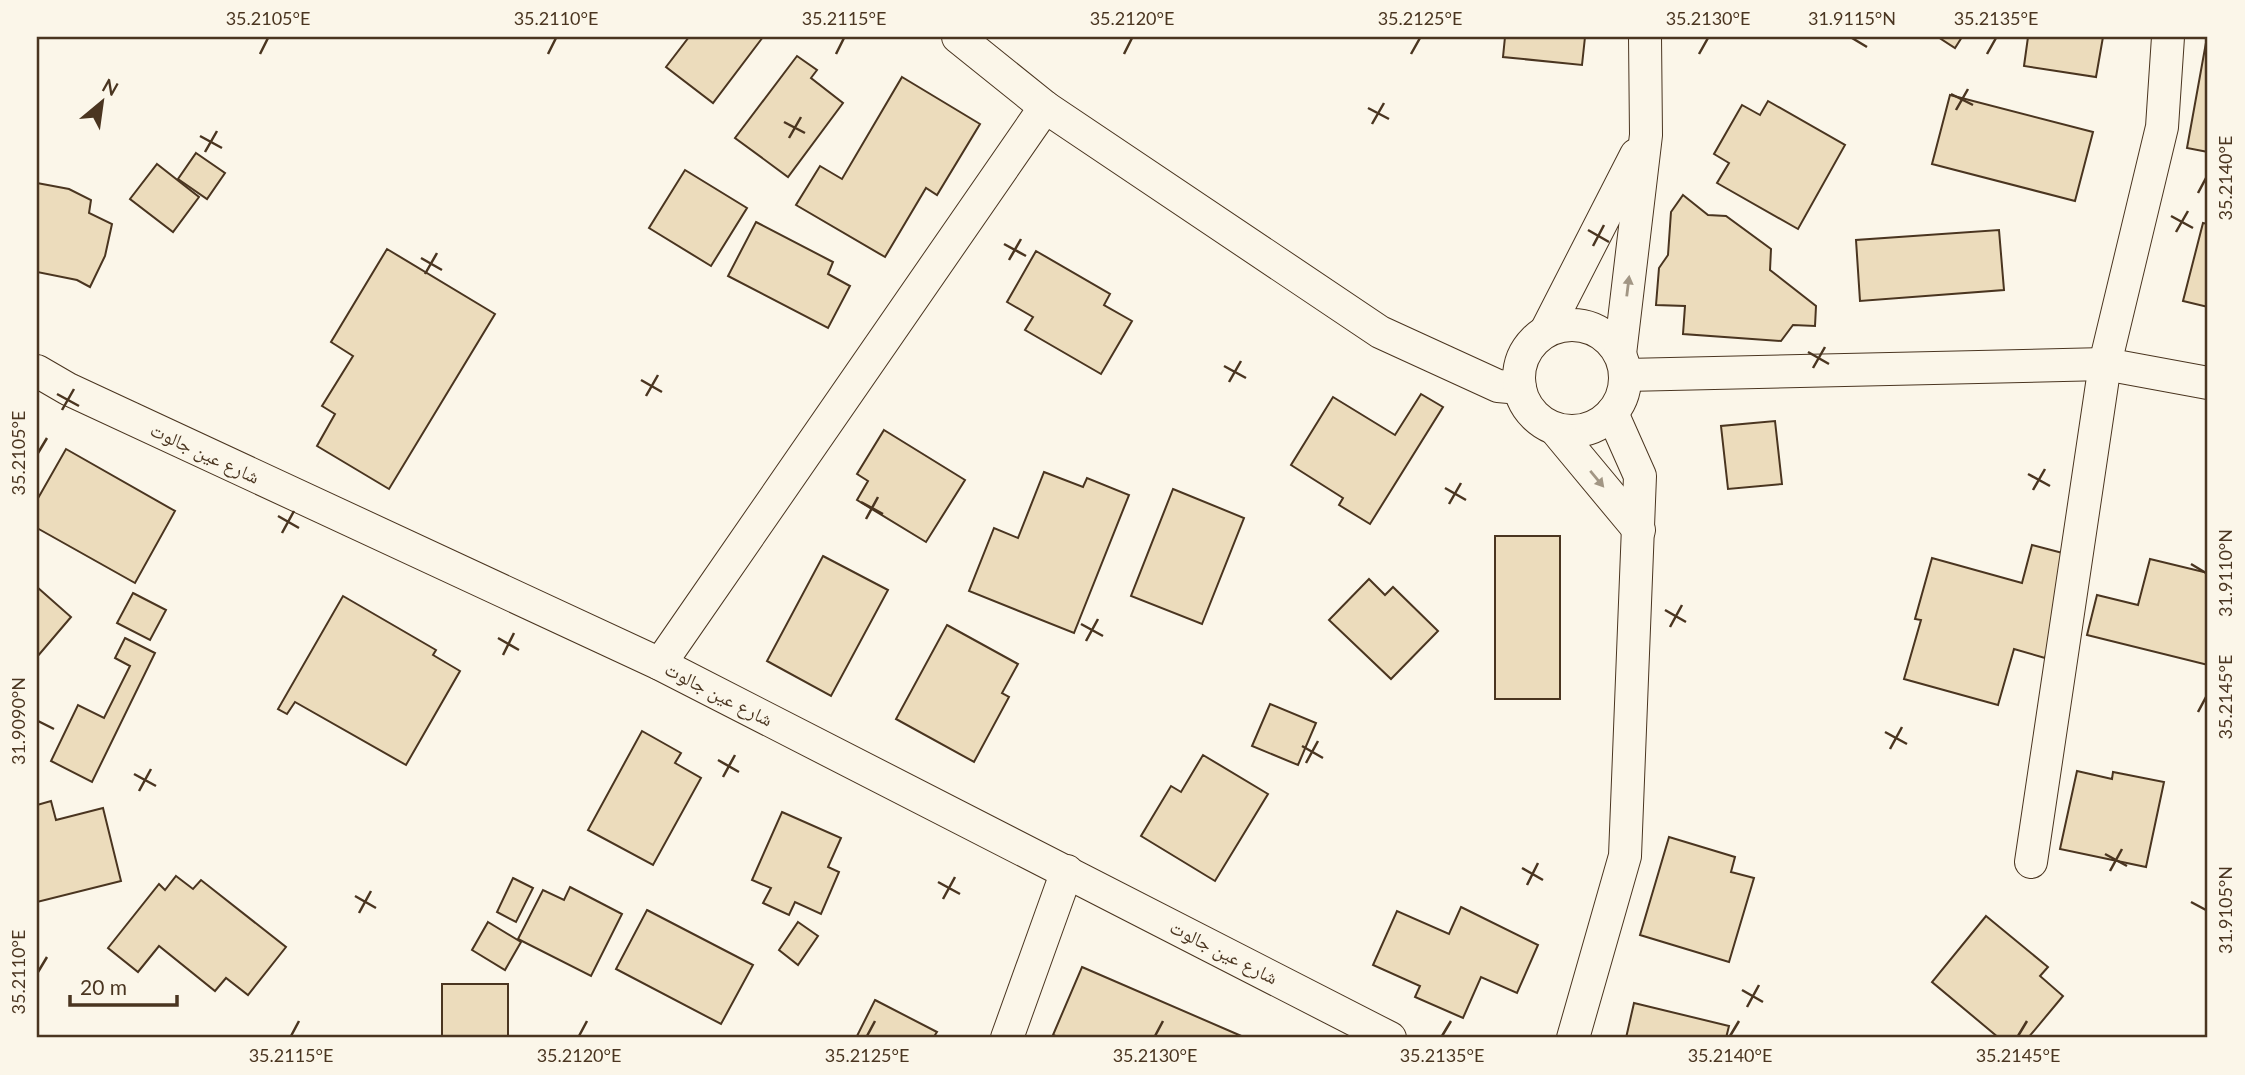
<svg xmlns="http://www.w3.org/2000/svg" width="2245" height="1075" font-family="Lato,'Noto Naskh Arabic',sans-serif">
	<rect width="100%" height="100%" fill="#fbf6e9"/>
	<g fill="#ecdcbc" stroke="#4a3520" stroke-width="2">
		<path d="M689,37H763L713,103L666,67Z"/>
		<path d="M1505,37H1585L1582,65L1503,57Z"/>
		<path d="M1938,37H1962L1955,48Z"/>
		<path d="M2028,37H2103L2096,77L2024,66Z"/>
		<path d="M2207,37H2208V152L2187,148Z"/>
		<path d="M797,56L817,70L811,78L843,103L788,177L735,138Z"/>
		<path d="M902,77L980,124L937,195L926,188L885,257L796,205L820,166L842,179Z"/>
		<path d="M1950,95L2093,132L2075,201L1932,164Z"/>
		<path d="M1768,101L1845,145L1798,229L1717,183L1729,163L1714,154L1742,105L1760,115Z"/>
		<path d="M196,153L225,173L207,199L178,179Z"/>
		<path d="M157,164L199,197L173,232L130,199Z"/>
		<path d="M685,170L747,208L711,266L649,228Z"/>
		<path d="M37,183L69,189L91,200L89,213L112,224L105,256L90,287L77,280L37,272Z"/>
		<path d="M1683,195L1708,215L1726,216L1771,249L1770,270L1816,306L1815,326L1793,325L1781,341L1683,334L1685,306L1656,305L1659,268L1668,255L1671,212Z"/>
		<path d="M756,222L833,262L828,274L850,286L828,328L728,276Z"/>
		<path d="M2203,223L2208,224V307L2183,301Z"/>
		<path d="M1999,230L2004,290L1860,301L1856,240Z"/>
		<path d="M387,249L495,314L389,489L317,446L335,414L322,406L353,356L331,342Z"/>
		<path d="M1036,251L1110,294L1104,305L1132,321L1101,374L1025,330L1033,317L1007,302Z"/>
		<path d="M1421,394L1443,407L1370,524L1339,505L1343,498L1291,465L1333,397L1395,435Z"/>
		<path d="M1775,421L1782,484L1728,489L1721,426Z"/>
		<path d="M884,430L965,480L926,542L857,500L868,481L857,474Z"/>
		<path d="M66,449L175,511L135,583L37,528V500Z"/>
		<path d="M1044,472L1083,487L1087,478L1129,495L1074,633L969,591L994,528L1018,538Z"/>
		<path d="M1173,489L1244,518L1202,624L1131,596Z"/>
		<rect x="1495" y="536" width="65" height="163"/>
		<path d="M2032,545L2074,556L2045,658L2014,649L1998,705L1904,679L1921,620L1915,619L1932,558L2022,583Z"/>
		<path d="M823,556L888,590L831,696L767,661Z"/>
		<path d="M2150,559L2208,573V665L2087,635L2097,595L2138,605Z"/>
		<path d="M1369,579L1385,595L1393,587L1438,631L1391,679L1329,620Z"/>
		<path d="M37,587L71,617L37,657Z"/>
		<path d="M133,593L166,610L150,640L117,623Z"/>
		<path d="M343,596L436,650L433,655L460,671L406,765L295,702L287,714L278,709Z"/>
		<path d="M947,625L1018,664L1002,693L1009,697L974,762L896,719Z"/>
		<path d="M125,638L155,653L92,782L51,761L78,705L104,718L130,666L115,658Z"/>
		<path d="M1270,704L1316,723L1298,765L1252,746Z"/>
		<path d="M642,731L681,753L675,763L701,778L653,865L588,830Z"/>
		<path d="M1203,755L1268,794L1215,881L1141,836L1171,786L1181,792Z"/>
		<path d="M2077,771L2112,779L2113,772L2164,782L2146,867L2060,849Z"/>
		<path d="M51,801L56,820L103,808L121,881L37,902V805Z"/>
		<path d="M782,812L841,838L828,867L839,872L821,914L795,902L789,915L763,903L771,888L752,880Z"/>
		<path d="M1669,837L1735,857L1731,872L1754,878L1729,962L1640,935Z"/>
		<path d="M176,876L193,889L201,880L286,947L248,995L226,978L215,991L159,946L138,972L108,948L159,884L165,890Z"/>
		<path d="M513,878L533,888L516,922L497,912Z"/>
		<path d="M570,887L622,914L591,976L518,939L543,890L564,900Z"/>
		<path d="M1461,907L1538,945L1517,993L1481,977L1463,1018L1415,997L1420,986L1373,965L1397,911L1449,934Z"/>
		<path d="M647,910L753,965L721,1024L616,969Z"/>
		<path d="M1986,916L2048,967L2040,976L2063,996L2028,1038H1999L1932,982Z"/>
		<path d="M488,922L521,942L505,970L472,950Z"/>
		<path d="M798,922L818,936L798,965L779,950Z"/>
		<path d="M1082,967L1246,1038H1061L1053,1035Z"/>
		<rect x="442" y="984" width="66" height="52"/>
		<path d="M875,1000L937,1032L933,1038H856Z"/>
		<path d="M1634,1003L1729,1026L1726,1038H1626Z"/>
	</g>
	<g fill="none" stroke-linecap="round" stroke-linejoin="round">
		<defs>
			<g id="street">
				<path d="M958,37L1045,107L1380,332L1498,386L1520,388"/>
				<circle cx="1572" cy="378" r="53"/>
				<path d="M1547,329L1636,155"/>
				<path d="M1620,354L1646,135L1645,37"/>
				<path d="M37,371L68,389L660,664L1390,1038"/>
				<path d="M1626,375L2105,364L2208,383"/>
				<path d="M1555,429L1639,530"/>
				<path d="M660,664L1045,107"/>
				<path d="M2031,862L2105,364L2162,127L2168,37"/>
				<path d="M1007,1038L1067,871"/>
				<path d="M1573,1038L1625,856L1640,476L1612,413"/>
			</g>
		</defs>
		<use href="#street" stroke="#4a3520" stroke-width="34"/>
		<use href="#street" stroke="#fbf6e9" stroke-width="32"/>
	</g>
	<defs><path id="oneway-solid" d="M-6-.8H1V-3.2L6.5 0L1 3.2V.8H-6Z" transform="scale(1.75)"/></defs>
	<g fill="#a29684">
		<use href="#oneway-solid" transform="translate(1628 286) rotate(-83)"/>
		<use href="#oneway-solid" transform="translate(1597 479) rotate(50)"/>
	</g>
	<path fill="none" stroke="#4a3520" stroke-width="2.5" d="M1852,38L1867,47M260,54L268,38M548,54L556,38M836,54L844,38M1124,54L1132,38M1411,54L1420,38M1699,54L1708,38M1987,54L1996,38M1951,94L1973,105M1368,108L1389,119M1956,110L1968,89M784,122L805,133M1372,124L1384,103M200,136L222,148M789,138L801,117M205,152L217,131M2198,193L2206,178M2171,216L2193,228M1588,230L1609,242M2176,232L2188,211M1004,244L1026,256M1593,246L1604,225M421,258L442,270M1009,260L1021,239M425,274L437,253M1808,352L1829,364M1224,366L1246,378M1813,368L1825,347M641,380L662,392M1229,382L1241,361M57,394L79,406M646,396L658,375M62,410L74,389M38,453L47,438M2028,474L2050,486M1445,488L1466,500M2033,490L2045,469M861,502L883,514M1449,504L1461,483M278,516L299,528M866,519L878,497M282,533L294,511M2191,564L2206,573M1665,610L1686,622M1081,624L1103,636M1670,627L1682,605M498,638L519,650M1086,641L1098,619M503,655L514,633M2198,712L2206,697M38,721L54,729M1885,732L1907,744M1302,746L1323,758M1890,749L1902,727M718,760L739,772M1306,763L1318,741M134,774L156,786M723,777L735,755M139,791L151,769M2105,854L2127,866M1522,868L1543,880M2110,871L2122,849M938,882L960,894M1527,885L1538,863M355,896L376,908M943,899L955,877M2191,902L2206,910M359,913L371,891M38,972L47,957M1742,990L1763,1002M1747,1007L1759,985M291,1036L299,1021M579,1036L587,1021M867,1036L875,1021M1155,1036L1163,1021M1442,1036L1451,1021M1730,1036L1739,1021M2018,1036L2027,1021"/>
	<g text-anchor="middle" stroke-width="5" stroke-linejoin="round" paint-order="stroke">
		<g font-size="19" fill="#4a3520" stroke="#fbf6e9">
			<text transform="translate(205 453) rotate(25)" y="7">شارع عين جالوت</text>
			<text transform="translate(719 694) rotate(27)" y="7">شارع عين جالوت</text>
			<text transform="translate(1224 952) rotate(27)" y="7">شارع عين جالوت</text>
		</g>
	</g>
	<rect width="2245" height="1075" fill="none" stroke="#fbf6e9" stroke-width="77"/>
	<g transform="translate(102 102) rotate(29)" stroke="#fbf6e9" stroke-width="5" paint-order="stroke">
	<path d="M0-5L12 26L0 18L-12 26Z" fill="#4a3520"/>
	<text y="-10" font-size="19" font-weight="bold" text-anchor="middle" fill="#4a3520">N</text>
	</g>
	<path d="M70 995v10h107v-10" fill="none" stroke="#4a3520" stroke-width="3.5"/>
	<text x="80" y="995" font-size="21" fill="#4a3520" stroke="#fbf6e9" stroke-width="5" paint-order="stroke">20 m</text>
	<rect x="38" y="38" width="2168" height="998" fill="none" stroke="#4a3520" stroke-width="2.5"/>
	<g font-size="18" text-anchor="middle" fill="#4a3520">
		<text x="268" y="25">35.2105°E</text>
		<text x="556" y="25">35.2110°E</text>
		<text x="844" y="25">35.2115°E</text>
		<text x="1132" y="25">35.2120°E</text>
		<text x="1420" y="25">35.2125°E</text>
		<text x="1708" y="25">35.2130°E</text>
		<text x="1852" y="25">31.9115°N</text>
		<text x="1996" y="25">35.2135°E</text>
		<text transform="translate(2226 178) rotate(-90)" y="6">35.2140°E</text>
		<text transform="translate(19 453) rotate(-90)" y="6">35.2105°E</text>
		<text transform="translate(2226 573) rotate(-90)" y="6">31.9110°N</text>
		<text transform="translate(2226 697) rotate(-90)" y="6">35.2145°E</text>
		<text transform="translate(19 721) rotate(-90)" y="6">31.9090°N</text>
		<text transform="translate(2226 910) rotate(-90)" y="6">31.9105°N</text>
		<text transform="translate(19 972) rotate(-90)" y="6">35.2110°E</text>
		<text x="291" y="1062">35.2115°E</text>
		<text x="579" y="1062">35.2120°E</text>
		<text x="867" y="1062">35.2125°E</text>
		<text x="1155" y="1062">35.2130°E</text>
		<text x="1442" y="1062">35.2135°E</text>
		<text x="1730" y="1062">35.2140°E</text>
		<text x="2018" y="1062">35.2145°E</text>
	</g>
</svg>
